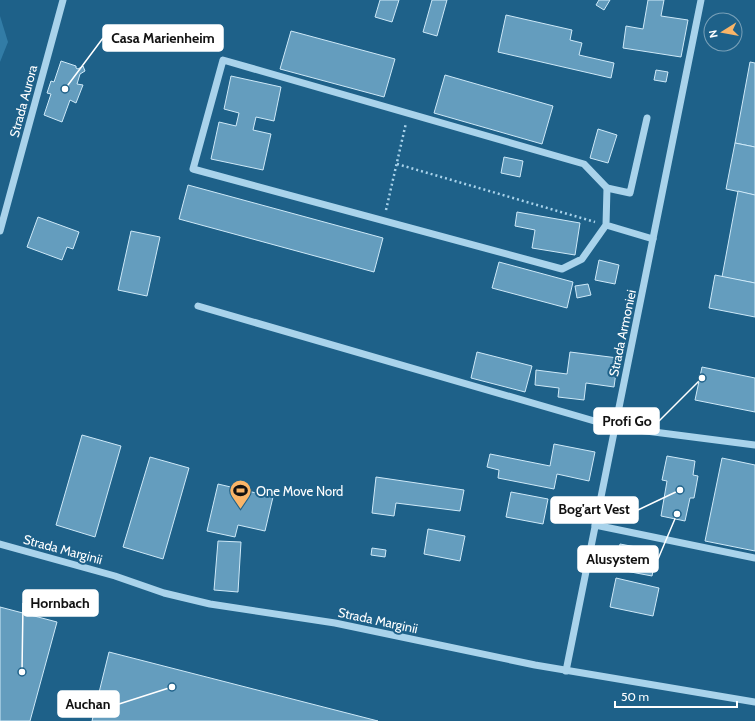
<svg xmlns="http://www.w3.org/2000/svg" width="755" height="721" font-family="Cabin,sans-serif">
	<rect width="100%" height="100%" fill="#1e6189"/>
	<path fill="#327ca6" d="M0,16L8,42L0,62Z"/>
	<g fill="#649dbe" stroke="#cee9f8">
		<path d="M380,0H399L392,22L375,17Z"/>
		<path d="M432,0H447L437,36L423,32Z"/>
		<path d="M599,0H610L604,10L596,5Z"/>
		<path d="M648,0H664L661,16L688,20L681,57L623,48L626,26L643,29Z"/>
		<path d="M506,15L572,30L570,40L582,43L579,55L614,63L611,78L498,52Z"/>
		<path d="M291,31L395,59L384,97L280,69Z"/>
		<path d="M61,61L76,66V68L78,69L83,66L85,71L80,74L77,84L83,85L76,103L70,100L62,122L44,115L51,94L47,93L51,81L54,82Z"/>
		<path d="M750,62L755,63V147L735,143Z"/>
		<path d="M656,70L668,72L666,82L654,80Z"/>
		<path d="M445,75L553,106L542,144L434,113Z"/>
		<path d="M231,76L281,87L274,121L256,117L253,130L271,134L263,170L211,159L219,122L236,126L239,113L224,109Z"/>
		<path d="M598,129L617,135L608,163L590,158Z"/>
		<path d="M735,143L755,147V195L726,189Z"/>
		<path d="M504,157L523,161L520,177L501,173Z"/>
		<path d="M188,185L383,238L374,272L179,219Z"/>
		<path d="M738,191L755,195V283L722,277Z"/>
		<path d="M517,212L580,223L575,255L532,248L535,230L515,226Z"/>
		<path d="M38,217L79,232L73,249L67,247L62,260L27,247Z"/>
		<path d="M131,231L160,237L147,296L118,290Z"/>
		<path d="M599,260L619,265L615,284L595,280Z"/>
		<path d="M499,262L573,282L567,308L492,288Z"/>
		<path d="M715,275L755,283V317L709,308Z"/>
		<path d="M588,284L591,295L577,298L575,286Z"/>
		<path d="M477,352L532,366L525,392L471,378Z"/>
		<path d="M570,352L618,358L614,387L586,383L584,400L558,397L559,388L535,385L536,370L567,374Z"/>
		<path d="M702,367L755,378V412L695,400Z"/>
		<path d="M82,435L121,446L95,537L56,525Z"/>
		<path d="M554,444L595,452L589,481L557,474L554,489L498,478L499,470L487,467L490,454L550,466Z"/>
		<path d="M667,456L695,461L693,475L698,476L694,498H690L685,521L661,516L667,481L662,480Z"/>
		<path d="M150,457L189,468L163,559L123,547Z"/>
		<path d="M722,458L755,465V551L705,541Z"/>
		<path d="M376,477L464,490L460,511L396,503L394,516L372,513Z"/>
		<path d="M218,484L273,497L265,531L238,525L235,537L207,531Z"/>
		<path d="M511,492L548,499L543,524L506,517Z"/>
		<path d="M428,529L465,536L460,561L424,554Z"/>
		<path d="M218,541L241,542L238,592L214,590Z"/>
		<path d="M620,544L657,551L652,576L615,569Z"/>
		<path d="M372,548L386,550L385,557L371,555Z"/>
		<path d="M616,578L659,588L653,616L610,607Z"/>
		<path d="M0,607L57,622L30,721H0Z"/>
		<path d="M109,652L378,721H92Z"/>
	</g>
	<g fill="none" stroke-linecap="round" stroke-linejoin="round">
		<g stroke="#a9d3eb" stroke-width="2.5" stroke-dasharray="2 3" stroke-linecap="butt">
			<path d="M397,164L595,222"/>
			<path d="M386,210L406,123"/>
		</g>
		<g stroke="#a9d3eb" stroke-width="7">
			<path d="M607,188L630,193L647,118"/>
			<path d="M606,225L582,259L562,269L193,169L223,60L584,164L607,188L606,225L653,239"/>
			<path d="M0,231L63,0"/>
			<path d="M198,306L615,427L755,445"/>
			<path d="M595,525L755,558"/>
			<path d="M0,544L115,576L164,593L210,604L335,623L535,665L755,702"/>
			<path d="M566,671L701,0"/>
		</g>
	</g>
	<defs>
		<symbol id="stadium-pin" viewBox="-11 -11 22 30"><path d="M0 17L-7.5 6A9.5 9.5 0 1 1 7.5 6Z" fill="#fab568" stroke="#1e6189"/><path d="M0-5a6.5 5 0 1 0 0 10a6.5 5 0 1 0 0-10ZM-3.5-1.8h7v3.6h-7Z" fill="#111"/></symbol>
	</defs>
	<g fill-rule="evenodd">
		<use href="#stadium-pin" x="228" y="478" width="25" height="34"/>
	</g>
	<g text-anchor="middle" stroke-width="4" stroke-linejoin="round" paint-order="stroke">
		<g font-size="13" fill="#fff" stroke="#1e6189">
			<text transform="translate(23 101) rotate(-75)" y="5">Strada Aurora</text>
			<text transform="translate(622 333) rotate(-78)" y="5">Strada Armoniei</text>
			<text transform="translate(63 549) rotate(15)" y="5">Strada Marginii</text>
			<text transform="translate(378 620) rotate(12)" y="5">Strada Marginii</text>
		</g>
		<g font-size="13" fill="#fff" stroke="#1e6189" text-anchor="start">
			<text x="256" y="496">One Move Nord</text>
		</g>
	</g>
	<path fill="none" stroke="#fff" stroke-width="1.5" d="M65 89L103 38M702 378L659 421M680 490L638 510M677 514L658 559M22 672L23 603M172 687L119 704"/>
	<g fill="#fff" stroke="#1e6189" stroke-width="1.5">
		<circle cx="65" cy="89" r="4"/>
		<circle cx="702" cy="378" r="4"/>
		<circle cx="680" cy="490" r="4"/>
		<circle cx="677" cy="514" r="4"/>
		<circle cx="22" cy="672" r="4"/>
		<circle cx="172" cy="687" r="4"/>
	</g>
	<g fill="#fff" stroke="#fff" stroke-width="1.5">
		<rect x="103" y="25" width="120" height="26" rx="4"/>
		<rect x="594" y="408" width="65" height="26" rx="4"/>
		<rect x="551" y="497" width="87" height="26" rx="4"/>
		<rect x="578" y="546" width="80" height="26" rx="4"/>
		<rect x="23" y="590" width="75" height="26" rx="4"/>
		<rect x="58" y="691" width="61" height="26" rx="4"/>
	</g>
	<g font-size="14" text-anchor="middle" font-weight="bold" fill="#111">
		<text x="163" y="43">Casa Marienheim</text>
		<text x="627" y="426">Profi Go</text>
		<text x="594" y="514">Bog'art Vest</text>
		<text x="618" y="564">Alusystem</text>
		<text x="60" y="608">Hornbach</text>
		<text x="88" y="709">Auchan</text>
	</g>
	<g transform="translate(723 32) rotate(259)"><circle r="19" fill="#1e6189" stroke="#78a0b8"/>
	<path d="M0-3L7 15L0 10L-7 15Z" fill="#fab568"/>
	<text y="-6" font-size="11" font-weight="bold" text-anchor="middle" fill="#ffffff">N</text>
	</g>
	<path d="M615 701v6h122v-6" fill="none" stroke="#ffffff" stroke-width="2"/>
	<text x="621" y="701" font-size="12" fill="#ffffff" stroke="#1e6189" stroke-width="3" paint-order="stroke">50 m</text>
</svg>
